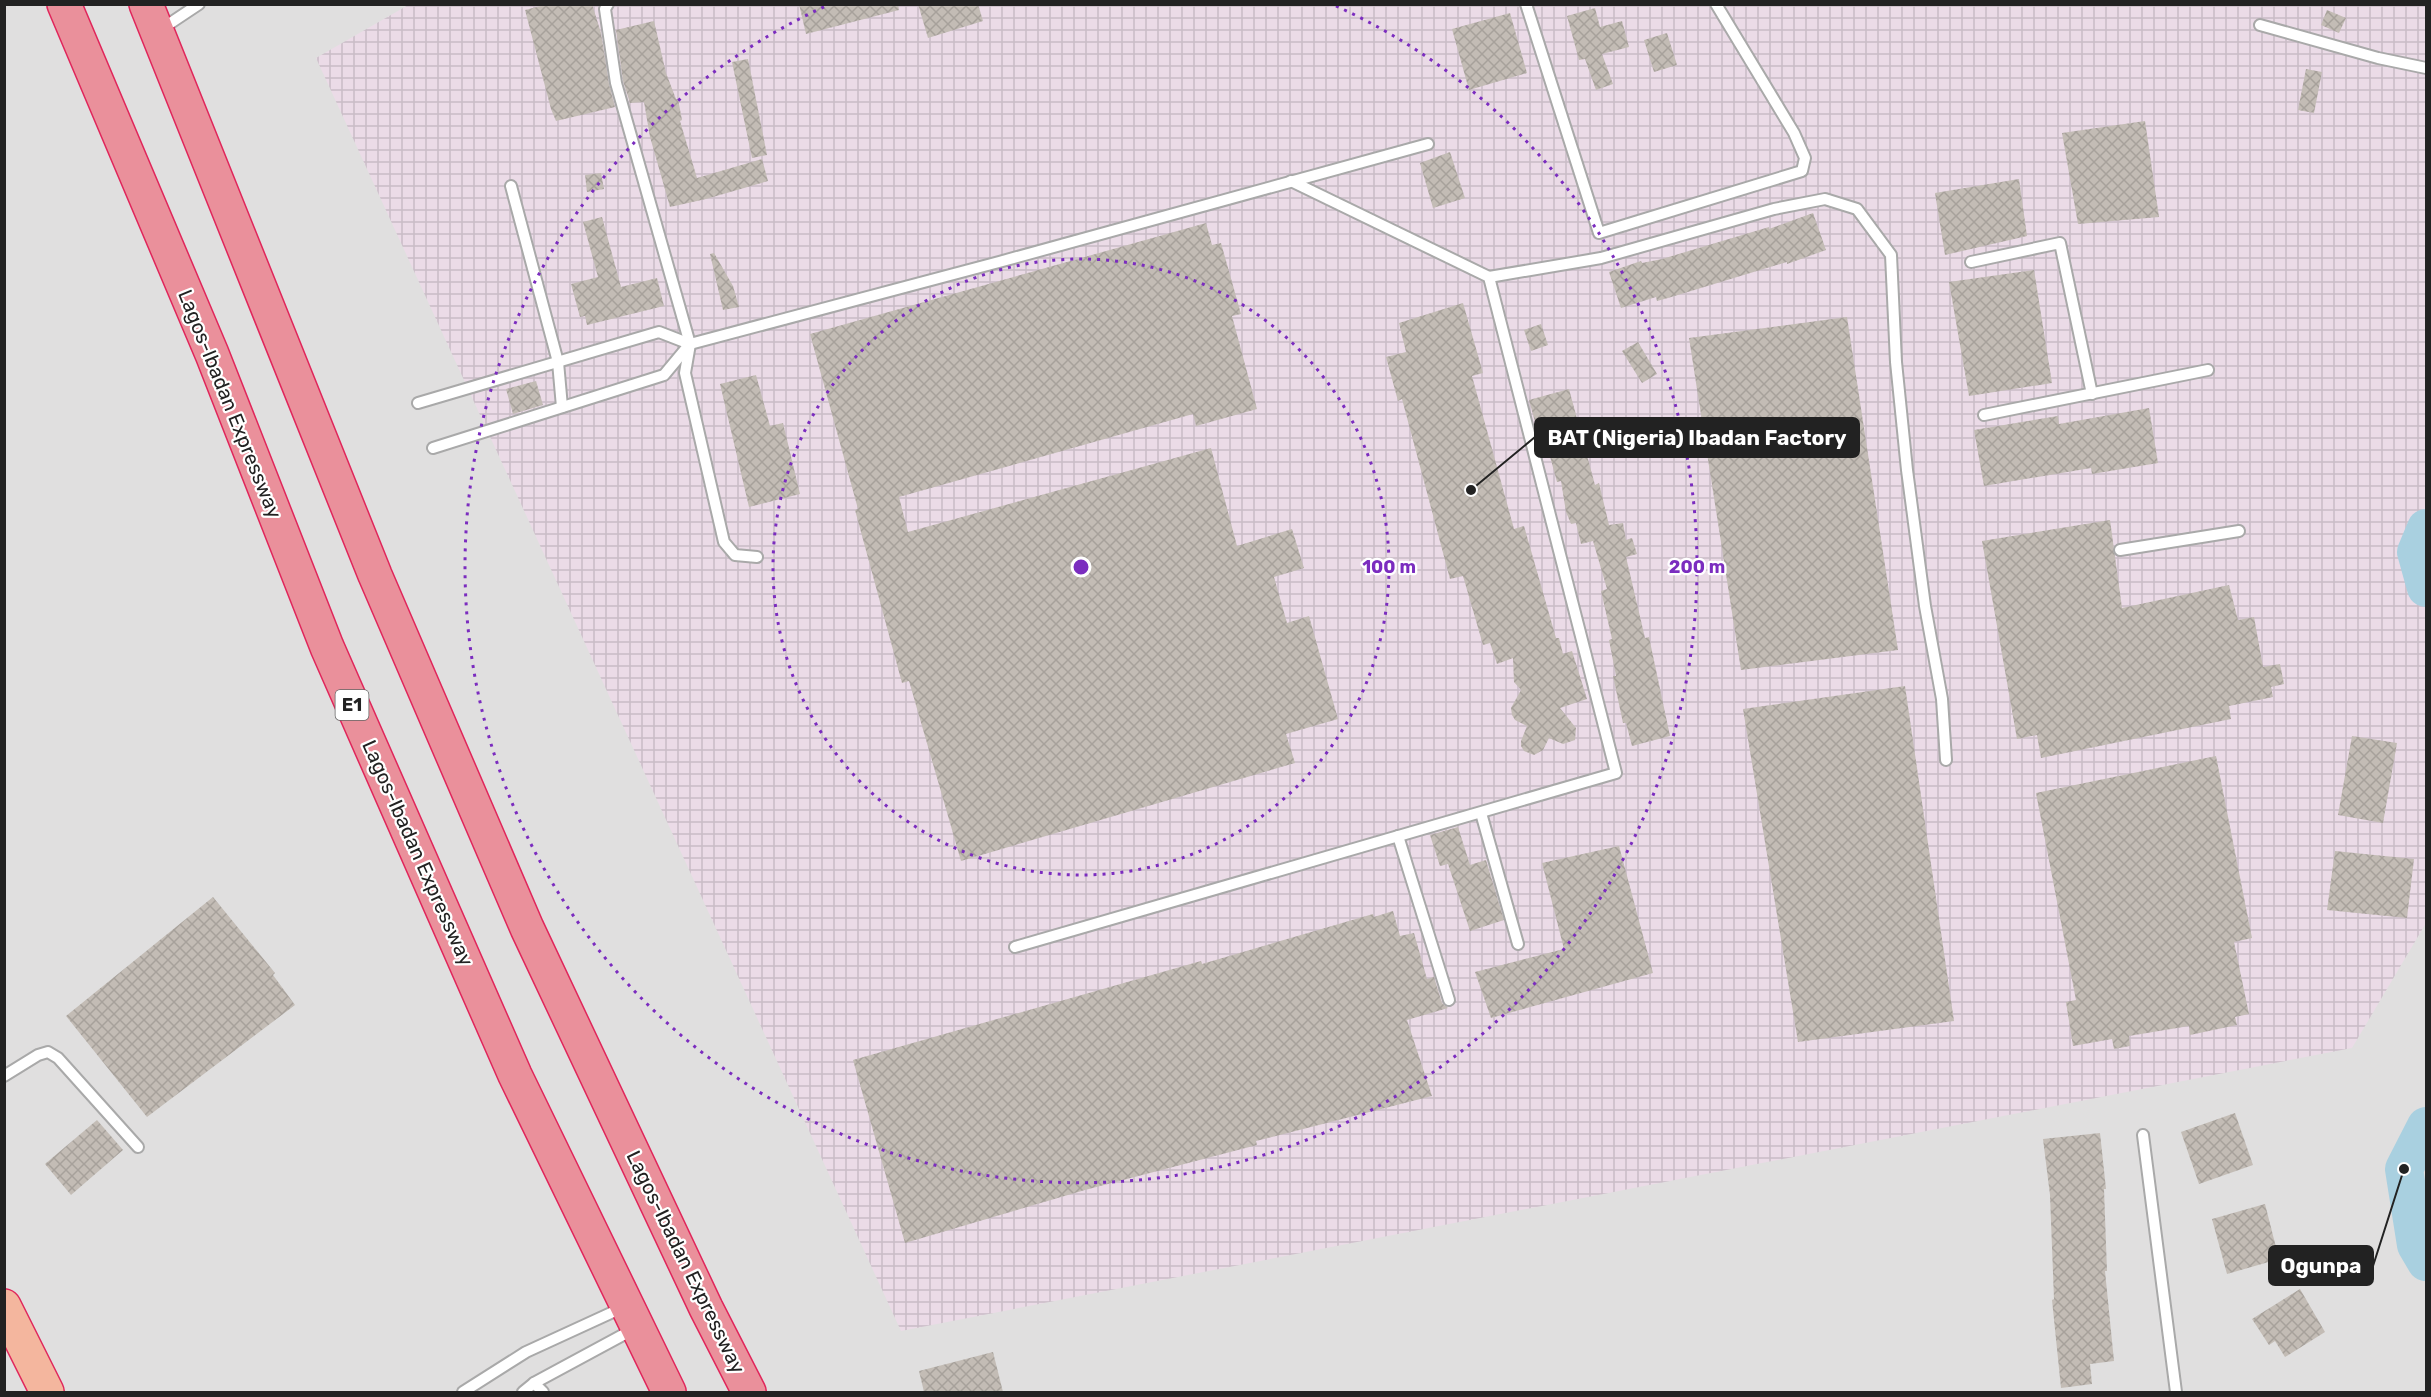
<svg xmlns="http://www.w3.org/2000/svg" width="2431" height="1397" font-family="Rubik,sans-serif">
	<defs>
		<pattern id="industrial-grid" width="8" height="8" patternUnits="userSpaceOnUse" patternTransform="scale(1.5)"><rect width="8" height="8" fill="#ebdbe7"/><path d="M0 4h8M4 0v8" fill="none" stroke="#c9bcc6"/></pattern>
		<pattern id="building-cross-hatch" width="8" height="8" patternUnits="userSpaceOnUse" patternTransform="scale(1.5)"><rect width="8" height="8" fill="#c3bcb5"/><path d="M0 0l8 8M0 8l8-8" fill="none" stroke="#a7a19b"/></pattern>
	</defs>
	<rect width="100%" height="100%" fill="#f2f0e9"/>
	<rect fill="#e0dfdf" x="5" y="5" width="2421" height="1387"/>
	<path fill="url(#industrial-grid)" d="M410,4L2426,5V923L2352,1048L901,1331L316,58Z"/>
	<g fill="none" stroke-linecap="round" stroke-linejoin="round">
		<g stroke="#a9d0e0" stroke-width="38">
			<path d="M2426,528L2416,552L2426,588"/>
			<path d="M2426,1126L2404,1169L2416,1245L2426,1262"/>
		</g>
	</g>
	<g fill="url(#building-cross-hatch)">
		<path d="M548,4H592L601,33L609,84L615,107L556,121L551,109L525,10Z"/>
		<path d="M799,4H898L899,10L806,34Z"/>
		<path d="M918,4H978L983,21L928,38Z"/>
		<path d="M1595,8L1600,27L1622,21L1629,47L1602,54L1613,84L1596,90L1585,59L1579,60L1567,16Z"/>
		<path d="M2327,10L2346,18L2339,33L2321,25Z"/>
		<path d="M1510,13L1527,73L1469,90L1452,29Z"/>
		<path d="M654,21L666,73L676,99H678L682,120L680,121L697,178L762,159L768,181L706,199L670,207L650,137L644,102L630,103L623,81L616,30Z"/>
		<path d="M1667,33L1677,65L1654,72L1644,40Z"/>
		<path d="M748,59L767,155L752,158L732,62Z"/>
		<path d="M2306,69L2322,72L2314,113L2298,110Z"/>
		<path d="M2145,121L2159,217L2078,224L2062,133Z"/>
		<path d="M1450,152L1465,198L1433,208L1420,163Z"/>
		<path d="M601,173L604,189L587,192L585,175Z"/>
		<path d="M2019,179L2027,236L1945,255L1935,193Z"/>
		<path d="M1813,213L1826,250L1787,264V262L1668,298L1657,301L1656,297L1621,308L1609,272L1641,261L1642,263L1662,259L1769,227V229Z"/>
		<path d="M602,217L621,287L657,278L664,306L587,325L585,316L580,317L571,284L598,277L583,222Z"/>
		<path d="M1206,223L1212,245L1221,243L1241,314L1232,316L1257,409L1196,426L1193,414L899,497L908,532L1211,448L1237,546L1292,529L1304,568L1274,577L1287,623L1309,616L1338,719L1286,734L1295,763L961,861L909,681L902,683L855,510L858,509L810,334Z"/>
		<path d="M714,253L733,286L739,307L723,310L710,254Z"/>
		<path d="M2034,270L2052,383L1969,396L1949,282Z"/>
		<path d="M1463,303L1483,373L1472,376L1514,529L1524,526L1556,638H1559L1563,654L1572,651L1587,699L1560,708L1576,728L1575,740L1563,744L1549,738L1543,750L1534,755L1524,751L1521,746V741L1527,726L1515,720L1512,715L1511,708L1521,690L1514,682L1513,658L1497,664L1490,643L1483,645L1463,576L1450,579L1402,399L1398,401L1386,357L1406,352L1399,323Z"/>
		<path d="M1847,317L1898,650L1741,670L1689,338Z"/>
		<path d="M1541,324L1548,345L1531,351L1524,330Z"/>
		<path d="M1638,342L1657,374L1642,383L1622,351Z"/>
		<path d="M756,375L770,426L783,423L800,494L749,507L720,384Z"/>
		<path d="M536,381L543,405L513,414L506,389Z"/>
		<path d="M1569,389L1595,485L1599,483L1609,525L1623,523L1626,540L1632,538L1637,554L1626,557L1645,638L1649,637L1670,736L1632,746L1626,723H1623L1613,676H1616L1609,640L1612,639L1601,591L1607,589L1593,541L1581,544L1576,523L1571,524L1566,512L1561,481L1557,482L1543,431L1538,433L1529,400Z"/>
		<path d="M2149,408L2158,463L2092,474L2091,468L1984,486L1974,430L2058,416L2059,424Z"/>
		<path d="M2110,520L2122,608L2229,585L2238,620L2254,617L2263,667L2280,664L2284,684L2271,687L2273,697L2229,706L2231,719L2041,758L2037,735L2017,739L1982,541Z"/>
		<path d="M1905,686L1954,1021L1798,1042L1743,709Z"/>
		<path d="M2352,736L2397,743L2383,823L2338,815Z"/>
		<path d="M2216,756L2252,938L2234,942L2249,1014L2235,1017L2237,1025L2190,1035L2189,1026L2129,1036L2130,1046L2114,1049L2112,1039L2073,1046L2066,1002L2076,1000L2036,793Z"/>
		<path d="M1458,827L1470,865L1486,860L1504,920L1470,931L1448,864L1440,866L1430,835Z"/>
		<path d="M1619,846L1653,973L1491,1018L1475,972L1564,949L1542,863Z"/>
		<path d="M2335,851L2414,859L2407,918L2327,910Z"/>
		<path d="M213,897L275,973L273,975L295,1005L147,1117L66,1016Z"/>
		<path d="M1393,911L1400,936L1414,933L1427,979L1434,977L1442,1003L1448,1008L1407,1020L1432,1096L1256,1141L1257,1145L1085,1190L905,1243L853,1060L1201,961L1202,964L1373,914L1374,917Z"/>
		<path d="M2235,1113L2253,1165L2199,1184L2181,1132Z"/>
		<path d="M97,1120L123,1150L71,1195L45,1164Z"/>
		<path d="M2100,1133L2106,1189H2104L2107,1271H2105L2114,1361L2090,1364L2092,1384L2061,1388L2052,1300L2054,1299L2050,1195L2043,1139Z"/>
		<path d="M2265,1204L2279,1259L2227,1274L2212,1219Z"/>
		<path d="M2300,1289L2325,1332L2285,1357L2275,1341L2269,1345L2252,1319Z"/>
		<path d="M993,1352L1003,1392H924L919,1371Z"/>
	</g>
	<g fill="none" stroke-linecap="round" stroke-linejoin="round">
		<defs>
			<g id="service">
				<path d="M608,4L605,9L616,83L690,344L685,373L724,542L735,555L757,557"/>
				<path d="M1526,4L1599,233L1802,171L1805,158L1794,133L1716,4"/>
				<path d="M2260,25L2378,58L2426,68"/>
				<path d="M160,30L199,4"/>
				<path d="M511,186L558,362L562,407"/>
				<path d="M1971,262L2060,243L2092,394"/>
				<path d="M1489,277L1601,258L1774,209L1825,199L1857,209L1891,255L1896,362L1907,470L1925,606L1942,699L1946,760"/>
				<path d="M418,403L659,332L690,344L999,262L1428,144"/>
				<path d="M1984,415L2208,370"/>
				<path d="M433,448L664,375L689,345"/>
				<path d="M2120,550L2239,531"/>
				<path d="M1481,813L1518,944"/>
				<path d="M1398,836L1449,1000"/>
				<path d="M1015,947L1616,773L1489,277L1291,181"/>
				<path d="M4,1076L38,1055L48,1052L58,1058L138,1147"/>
				<path d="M2143,1135L2176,1392"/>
				<path d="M534,1383L543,1392"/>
				<path d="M463,1392L526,1352L624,1307"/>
				<path d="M523,1392L534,1383L634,1329"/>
			</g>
			<path id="trunk" d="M4,1306L47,1392"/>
			<g id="motorway">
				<path d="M64,4L212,354L327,647L515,1075L669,1392"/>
				<path d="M146,4L375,575L527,928L706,1308L749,1392"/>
			</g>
		</defs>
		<use href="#service" stroke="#a9a9a9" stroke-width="14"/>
		<use href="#trunk" stroke="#e0265b" stroke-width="36"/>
		<use href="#motorway" stroke="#e0265b" stroke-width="36"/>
		<use href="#service" stroke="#fff" stroke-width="10"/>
		<use href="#trunk" stroke="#f4b69e" stroke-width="33"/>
		<use href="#motorway" stroke="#ea909b" stroke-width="33"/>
	</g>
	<g fill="none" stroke="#7b2cbf" stroke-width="3" stroke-dasharray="3 6">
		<circle cx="1081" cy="567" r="308"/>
		<path d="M1336 6A616 616 0 1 1 826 6"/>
	</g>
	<g text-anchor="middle" stroke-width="4.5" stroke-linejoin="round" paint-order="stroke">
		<rect fill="#fff" stroke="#646464" stroke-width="1.5" x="335.5" y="690" width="33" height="30" rx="4.5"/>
		<g font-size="18" font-weight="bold" fill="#222">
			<text x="352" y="711">E1</text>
		</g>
		<g font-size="20" fill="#222" stroke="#fff">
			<text transform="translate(230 404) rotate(68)" y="7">Lagos-Ibadan Expressway</text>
			<text transform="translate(418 853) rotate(66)" y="7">Lagos-Ibadan Expressway</text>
			<text transform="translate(686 1262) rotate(64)" y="7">Lagos-Ibadan Expressway</text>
		</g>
	</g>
	<circle cx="1081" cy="567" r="9" fill="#7b2cbf" stroke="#fff" stroke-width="3"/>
	<g font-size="18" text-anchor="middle" font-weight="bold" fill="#7b2cbf" stroke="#fff" stroke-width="4.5" stroke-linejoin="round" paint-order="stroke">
		<text x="1389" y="573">100 m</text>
		<text x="1697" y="573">200 m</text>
	</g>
	<path fill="none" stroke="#222" stroke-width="2" d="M1471 490L1535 437M2404 1169L2373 1266"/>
	<g fill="#222" stroke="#fff" stroke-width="2">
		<circle cx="1471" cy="490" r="6"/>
		<circle cx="2404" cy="1169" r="6"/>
	</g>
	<g fill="#222" stroke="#222" stroke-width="2">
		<rect x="1535" y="418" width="324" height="39" rx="6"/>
		<rect x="2269" y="1246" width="104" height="39" rx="6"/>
	</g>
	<g font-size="21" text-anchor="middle" font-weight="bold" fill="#fff">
		<text x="1697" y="445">BAT (Nigeria) Ibadan Factory</text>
		<text x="2321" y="1273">Ogunpa</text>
	</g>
	<rect width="2431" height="1397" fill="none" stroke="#222222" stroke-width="12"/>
</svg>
